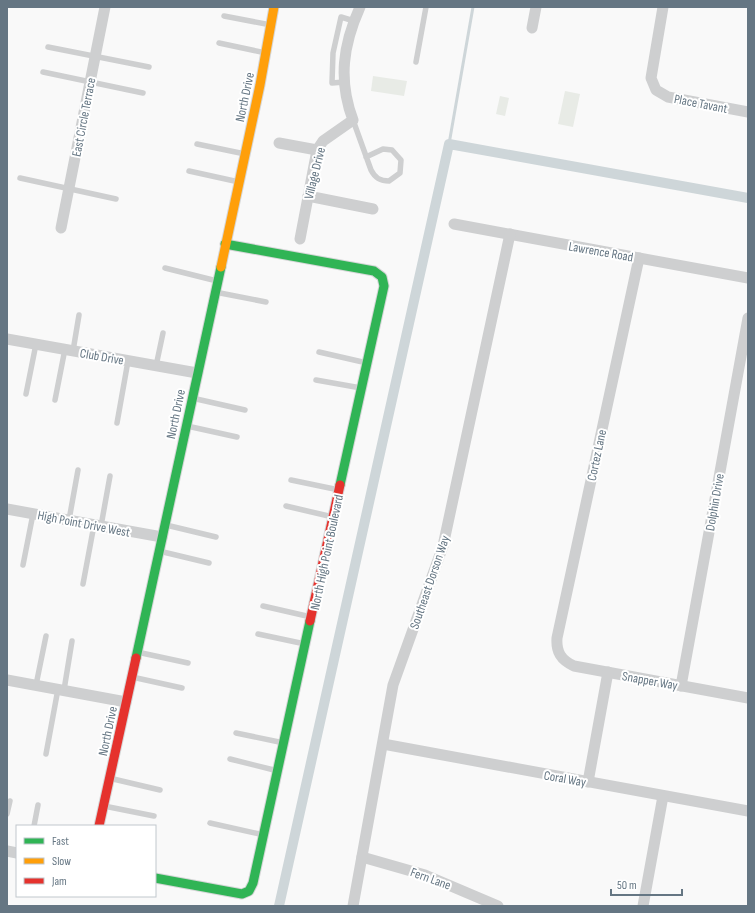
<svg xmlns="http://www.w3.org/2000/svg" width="755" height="913" font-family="'Sofia Sans Condensed',sans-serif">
	<rect width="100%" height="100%" fill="#f9f9f9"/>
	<g fill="#e8ebe6">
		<path d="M373,76L407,81L404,96L371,91Z"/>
		<path d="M565,91L580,94L573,127L558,124Z"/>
		<path d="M500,96L509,98L505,116L496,114Z"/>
	</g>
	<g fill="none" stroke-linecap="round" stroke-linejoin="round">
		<path stroke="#ced6d9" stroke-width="3" d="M449,144L473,7"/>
		<path stroke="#ced6d9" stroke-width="10" d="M279,906L449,144L748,198"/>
		<defs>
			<g id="fast">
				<path d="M225,244L374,271L382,277L384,286L340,485"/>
				<path d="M136,658L221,267"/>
				<path d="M155,878L242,894L249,891L253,883L310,621"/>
			</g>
			<path id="slow" d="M221,267L260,85L274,7"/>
			<g id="jam">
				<path d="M310,621L340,485"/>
				<path d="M99,826L136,658"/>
			</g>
		</defs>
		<use href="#fast" stroke="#d5d6d7" stroke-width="11"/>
		<use href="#slow" stroke="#d5d6d7" stroke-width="11"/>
		<use href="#jam" stroke="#d5d6d7" stroke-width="11"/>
		<g stroke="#cecfd0" stroke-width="5.5">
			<path d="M224,16L271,25"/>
			<path d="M219,43L266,53"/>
			<path d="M48,47L149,67"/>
			<path d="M416,62L426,7"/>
			<path d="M43,72L143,93"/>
			<path d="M344,82L332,83L333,53L341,17L354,21"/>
			<path d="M353,120L371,170C375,178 380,181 389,181L400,173L401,160L392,150L383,149L366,157"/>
			<path d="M197,144L245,154"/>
			<path d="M189,171L239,182"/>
			<path d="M20,178L116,199"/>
			<path d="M165,268L217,281"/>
			<path d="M215,292L266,302"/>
			<path d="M73,351L79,315"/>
			<path d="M319,352L367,363"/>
			<path d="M156,366L163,333"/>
			<path d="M316,380L361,388"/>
			<path d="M26,394L36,344"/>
			<path d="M192,398L245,410"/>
			<path d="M55,400L65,349"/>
			<path d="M117,423L128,361"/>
			<path d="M187,426L237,437"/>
			<path d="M291,480L339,490"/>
			<path d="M286,506L333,517"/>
			<path d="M69,520L78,470"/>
			<path d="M166,525L216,537"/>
			<path d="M101,526L110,476"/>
			<path d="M159,551L209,563"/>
			<path d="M23,565L33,514"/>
			<path d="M83,584L94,525"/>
			<path d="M263,606L311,617"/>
			<path d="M258,634L305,644"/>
			<path d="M137,652L188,663"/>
			<path d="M132,677L182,688"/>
			<path d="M36,685L46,636"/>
			<path d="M64,690L72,641"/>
			<path d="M236,733L284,743"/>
			<path d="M46,754L58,689"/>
			<path d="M230,759L278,771"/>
			<path d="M109,778L160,790"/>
			<path d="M104,806L154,816"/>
			<path d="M7,814L10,801"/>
			<path d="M210,823L264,835"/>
			<path d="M34,826L38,805"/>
		</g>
		<g stroke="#cecfd0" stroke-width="11">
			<path d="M663,7L651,78L656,90L668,97L748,112"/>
			<path d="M532,28L536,7"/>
			<path d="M279,143L317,150"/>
			<path d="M308,196L373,209"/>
			<path d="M454,224L748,278"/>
			<path d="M61,228L105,7"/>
			<path d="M300,239L317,150L323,141L353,120C338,80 343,45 360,7"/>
			<path d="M639,258L557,638C556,652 561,660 574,666L748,698"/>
			<path d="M7,339L197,373"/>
			<path d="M7,509L162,537"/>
			<path d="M7,680L126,702"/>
			<path d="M681,686L748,318"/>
			<path d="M383,744L748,811"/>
			<path d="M588,782L608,672"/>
			<path d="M7,851L17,853"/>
			<path d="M362,857L425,875L498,906"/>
			<path d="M353,906L393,685L443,546L510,234"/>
			<path d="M643,906L663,796"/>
		</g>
		<use href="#fast" stroke="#30b455" stroke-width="9"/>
		<use href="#slow" stroke="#ff9f0a" stroke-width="9"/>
		<use href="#jam" stroke="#e5322d" stroke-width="9"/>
	</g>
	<g text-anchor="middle" stroke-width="4" stroke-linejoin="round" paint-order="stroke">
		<g font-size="13" fill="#657683" stroke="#fff">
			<text transform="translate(244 97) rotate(-78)" y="5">North Drive</text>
			<text transform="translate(701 103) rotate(11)" y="5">Place Tavant</text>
			<text transform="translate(83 117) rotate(-79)" y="5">East Circle Terrace</text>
			<text transform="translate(314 173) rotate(-76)" y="5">Village Drive</text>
			<text transform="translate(601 251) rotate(10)" y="5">Lawrence Road</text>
			<text transform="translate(102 356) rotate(10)" y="5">Club Drive</text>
			<text transform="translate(175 414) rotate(-78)" y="5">North Drive</text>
			<text transform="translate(596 455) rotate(-78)" y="5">Cortez Lane</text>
			<text transform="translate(714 502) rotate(-80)" y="5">Dolphin Drive</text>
			<text transform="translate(84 523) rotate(11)" y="5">High Point Drive West</text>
			<text transform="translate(326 552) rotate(-78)" y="5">North High Point Boulevard</text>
			<text transform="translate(429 582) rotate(-71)" y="5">Southeast Dorson Way</text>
			<text transform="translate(650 680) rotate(10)" y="5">Snapper Way</text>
			<text transform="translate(107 731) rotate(-78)" y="5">North Drive</text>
			<text transform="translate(565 778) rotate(10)" y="5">Coral Way</text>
			<text transform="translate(431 878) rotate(20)" y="5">Fern Lane</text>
		</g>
	</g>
	<rect width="755" height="913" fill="none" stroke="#657683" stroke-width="16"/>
	<rect x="16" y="825" width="140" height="72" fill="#ffffff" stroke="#c1c8cd"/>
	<rect x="24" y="838" width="20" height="6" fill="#30b455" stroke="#c1c8cd"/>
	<text x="52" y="845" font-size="12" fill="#657683">Fast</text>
	<rect x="24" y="858" width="20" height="6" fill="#ff9f0a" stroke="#c1c8cd"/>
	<text x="52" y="865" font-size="12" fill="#657683">Slow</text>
	<rect x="24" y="878" width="20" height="6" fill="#e5322d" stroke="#c1c8cd"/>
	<text x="52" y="885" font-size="12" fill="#657683">Jam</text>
	<path d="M611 889v6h71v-6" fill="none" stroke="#657683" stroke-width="2"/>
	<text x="617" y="889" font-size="12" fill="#657683" stroke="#ffffff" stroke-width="3" paint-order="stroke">50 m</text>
</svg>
